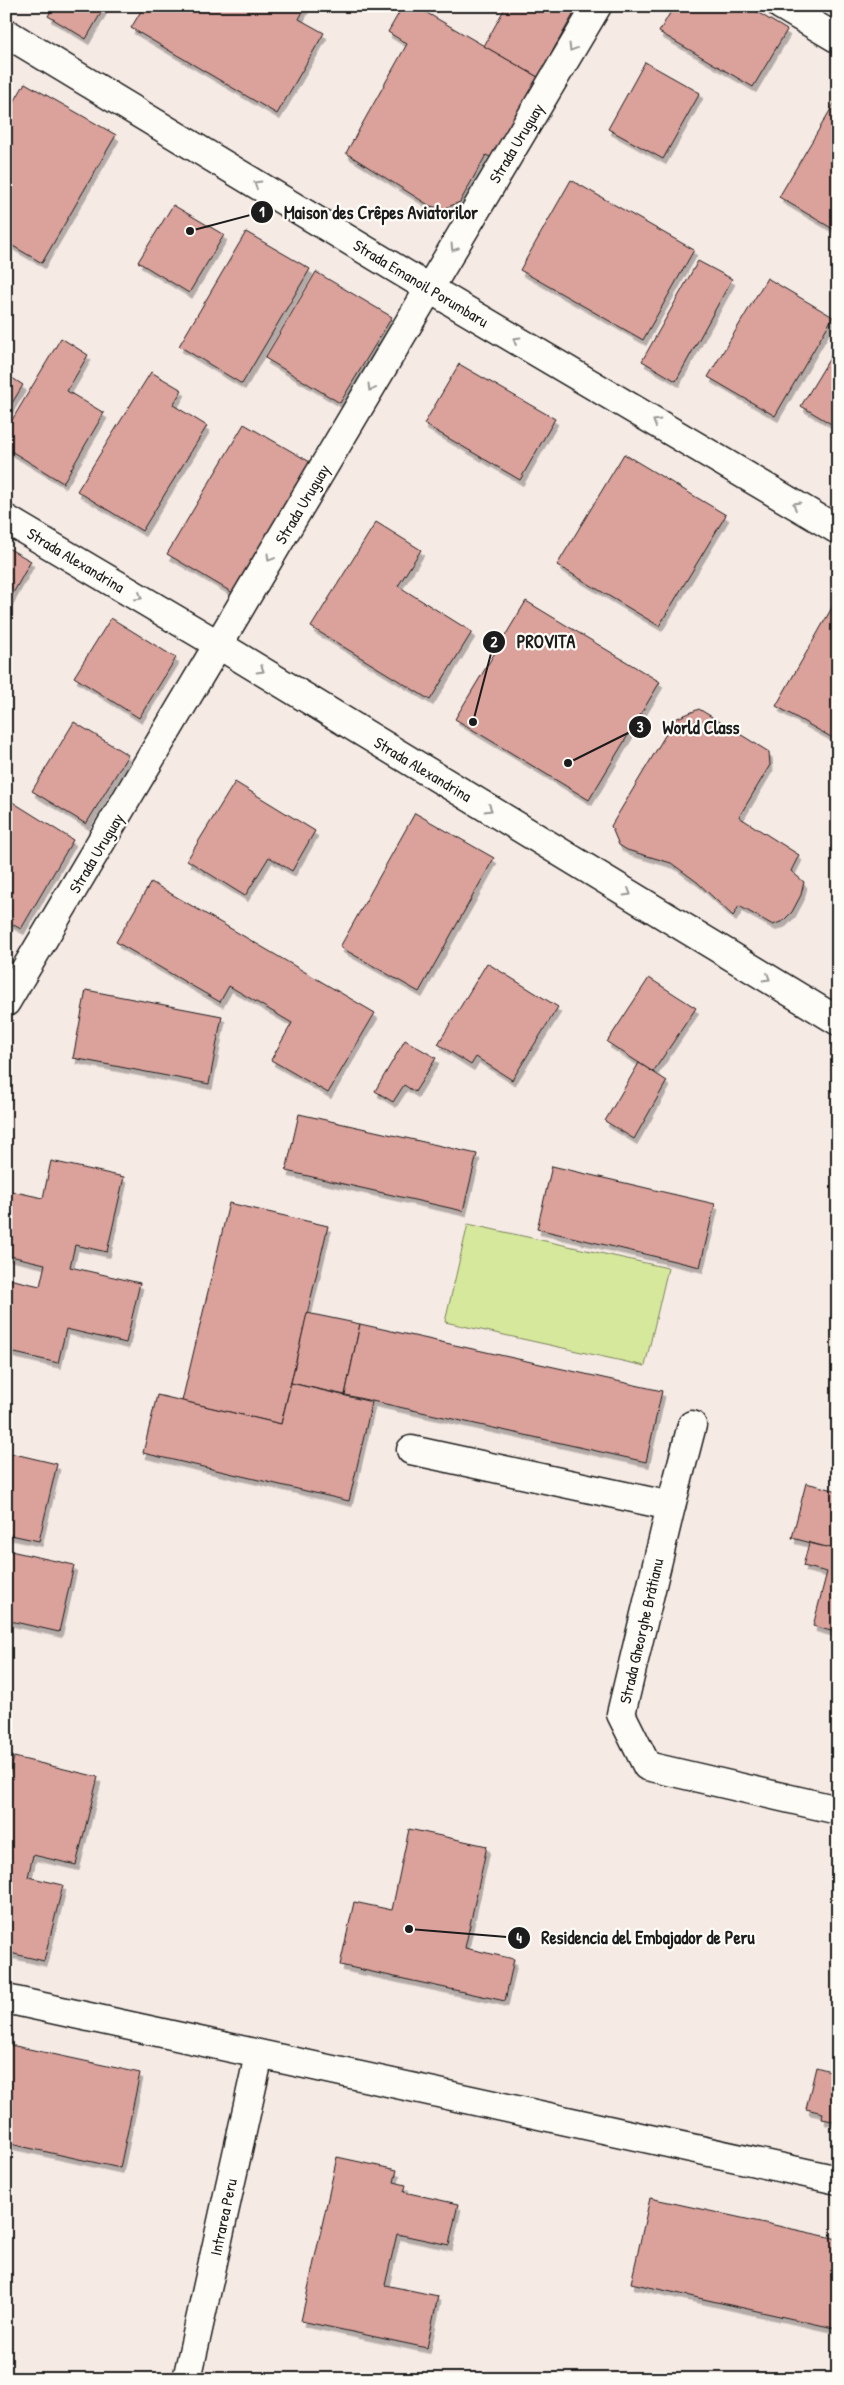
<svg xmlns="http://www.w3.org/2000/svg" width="844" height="2385" font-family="'Patrick Hand',sans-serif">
	<defs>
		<filter id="shadow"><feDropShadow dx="3" dy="5.5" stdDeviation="0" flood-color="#0004"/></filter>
	</defs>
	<rect width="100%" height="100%" fill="#f6eae5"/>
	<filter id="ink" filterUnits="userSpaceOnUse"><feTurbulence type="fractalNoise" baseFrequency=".02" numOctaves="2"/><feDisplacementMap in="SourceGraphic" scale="10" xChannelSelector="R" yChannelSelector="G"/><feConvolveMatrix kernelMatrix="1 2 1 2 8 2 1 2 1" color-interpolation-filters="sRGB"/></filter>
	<g filter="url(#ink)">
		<path fill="#d6e89c" stroke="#79825c" d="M468,1224L668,1268L645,1366L445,1322Z"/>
		<g fill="#dba19b" stroke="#1c1c1c" filter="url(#shadow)">
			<path d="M54,6H105L86,39L48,16Z"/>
			<path d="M144,6H306L299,19L324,33L277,114L131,28Z"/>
			<path d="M403,6H415L538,77L492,158L486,155L460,202L443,209L430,206L346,153L407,44L388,32Z"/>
			<path d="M506,6H578L538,77L484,46Z"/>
			<path d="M674,6H747L787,30L753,87L659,32Z"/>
			<path d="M645,62L700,93L663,159L608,129Z"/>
			<path d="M25,83L116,135L42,263L6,242V116Z"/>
			<path d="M838,97V232L779,197Z"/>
			<path d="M571,180L694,250L643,340L520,270Z"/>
			<path d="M173,205L224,235L189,293L138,262Z"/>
			<path d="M246,232L310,269L242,384L179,346Z"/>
			<path d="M698,261L732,279L676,381L642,361Z"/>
			<path d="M316,272L392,317L340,403L265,358Z"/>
			<path d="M767,278L833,317L775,416L708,377Z"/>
			<path d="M61,338L88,355L67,391L104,413L63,483L6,448V430Z"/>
			<path d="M836,348L838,350V428L801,406Z"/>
			<path d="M459,364L555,419L520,480L424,424Z"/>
			<path d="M151,372L182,390L173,405L207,426L142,531L77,491Z"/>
			<path d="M6,374L23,385L6,413Z"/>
			<path d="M244,424L310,462L233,593L167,554Z"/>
			<path d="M624,454L726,515L659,626L557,565Z"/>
			<path d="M376,522L421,550L398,586L472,632L430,700L311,627Z"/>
			<path d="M6,547L31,561L6,606Z"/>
			<path d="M838,597V741L776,706Z"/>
			<path d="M526,601L660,682L589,800L455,719Z"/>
			<path d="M111,618L176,658L139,718L74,677Z"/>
			<path d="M699,709L769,752L770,765L739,817L799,855L791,871L804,882L801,895L792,912L783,921L773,925L739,906L733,916L697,882L671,863L627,850L619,845L611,826L675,719Z"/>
			<path d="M74,722L128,755L86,824L32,791Z"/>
			<path d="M235,782L315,831L292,871L269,857L245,896L187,860Z"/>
			<path d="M6,798L73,840L21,929L6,921Z"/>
			<path d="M415,813L494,858L419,992L340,947Z"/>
			<path d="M151,882L375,1013L328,1093L271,1060L292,1023L229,986L220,1002L116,942Z"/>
			<path d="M838,949V965L831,961Z"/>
			<path d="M487,963L558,1007L512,1080L476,1057L471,1065L438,1044Z"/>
			<path d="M649,978L696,1008L653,1072L607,1042Z"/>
			<path d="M86,990L222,1016L209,1084L73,1058Z"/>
			<path d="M405,1040L436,1058L415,1092L404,1085L393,1102L375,1091Z"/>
			<path d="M639,1063L667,1081L634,1139L605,1121Z"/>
			<path d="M299,1114L477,1154L463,1211L286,1171Z"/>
			<path d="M51,1161L124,1177L107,1252L75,1245L70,1267L140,1283L126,1343L66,1329L58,1363L6,1351V1291L9,1279L40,1286L45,1264L6,1255V1190L43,1198Z"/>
			<path d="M552,1166L715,1204L700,1267L537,1229Z"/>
			<path d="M229,1203L328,1226L281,1424L182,1401Z"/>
			<path d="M307,1313L360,1324L345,1395L291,1383Z"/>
			<path d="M360,1324L662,1391L646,1462L345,1395Z"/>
			<path d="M291,1383L372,1402L349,1501L143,1453L157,1395L281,1424Z"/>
			<path d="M838,1406V1421L834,1420Z"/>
			<path d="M6,1452L57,1464L39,1541L6,1534Z"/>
			<path d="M806,1483L838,1491V1550L792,1538Z"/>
			<path d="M809,1543L838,1550V1633L813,1626L827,1572L803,1566Z"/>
			<path d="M6,1550L74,1565L59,1632L6,1620Z"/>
			<path d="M14,1757L98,1777L76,1865L33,1855L28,1877L63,1885L44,1961L6,1952V1790Z"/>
			<path d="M409,1829L487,1846L465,1948L514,1959L505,2001L340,1965L354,1902L392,1910Z"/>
			<path d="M6,2044L140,2073L120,2168L6,2143Z"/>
			<path d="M838,2056V2122L822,2119L823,2113L806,2109L816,2067L834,2072Z"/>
			<path d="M337,2157L397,2170L394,2182L406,2185L404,2192L458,2204L449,2245L397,2234L385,2285L438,2296L427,2348L301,2321Z"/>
			<path d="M650,2198L838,2239V2329L631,2283Z"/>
		</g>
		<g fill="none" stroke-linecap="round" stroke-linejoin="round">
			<defs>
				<g id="street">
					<path d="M782,6L838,39"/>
					<path d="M6,33L430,289L838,530"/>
					<path d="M6,519L219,645L838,1021"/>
					<path d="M6,1002L597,6"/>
					<path d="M411,1450L671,1506L621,1714L647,1766L838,1810"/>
					<path d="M671,1506L692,1425"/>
					<path d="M6,1999L838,2180"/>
					<path d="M187,2379L259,2055"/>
				</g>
			</defs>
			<use href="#street" stroke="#1c1c1c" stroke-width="31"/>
			<use href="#street" stroke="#fdfcf7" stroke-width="28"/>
		</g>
		<defs><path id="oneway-chevron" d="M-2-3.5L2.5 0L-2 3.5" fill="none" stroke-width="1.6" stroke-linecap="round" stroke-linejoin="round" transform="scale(1.25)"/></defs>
		<g stroke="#989794">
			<use href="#oneway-chevron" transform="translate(572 48) rotate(121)"/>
			<use href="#oneway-chevron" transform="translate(257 184) rotate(-149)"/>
			<use href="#oneway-chevron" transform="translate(454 248) rotate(121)"/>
			<use href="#oneway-chevron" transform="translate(516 340) rotate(-149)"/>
			<use href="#oneway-chevron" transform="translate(371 388) rotate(121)"/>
			<use href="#oneway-chevron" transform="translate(656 422) rotate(-149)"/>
			<use href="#oneway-chevron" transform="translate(796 505) rotate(-149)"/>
			<use href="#oneway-chevron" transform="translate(270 558) rotate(121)"/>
			<use href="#oneway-chevron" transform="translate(139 597) rotate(31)"/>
			<use href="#oneway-chevron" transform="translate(261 670) rotate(31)"/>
			<use href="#oneway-chevron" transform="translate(489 809) rotate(31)"/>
			<use href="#oneway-chevron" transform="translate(628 893) rotate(31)"/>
			<use href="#oneway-chevron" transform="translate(767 978) rotate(31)"/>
		</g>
	</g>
	<g text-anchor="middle" stroke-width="4.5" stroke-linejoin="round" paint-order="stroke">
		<g font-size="16" fill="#1c1c1c" stroke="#fdfcf7">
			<text transform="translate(516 143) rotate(-59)" y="6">Strada Uruguay</text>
			<text transform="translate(421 283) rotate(31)" y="6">Strada Emanoil Porumbaru</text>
			<text transform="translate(302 504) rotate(-59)" y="6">Strada Uruguay</text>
			<text transform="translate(76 560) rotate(31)" y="6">Strada Alexandrina</text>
			<text transform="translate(423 769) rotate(31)" y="6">Strada Alexandrina</text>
			<text transform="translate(96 853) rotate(-59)" y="6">Strada Uruguay</text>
			<text transform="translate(641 1631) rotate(-77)" y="6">Strada Gheorghe Brătianu</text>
			<text transform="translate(223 2217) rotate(-78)" y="6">Intrarea Peru</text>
		</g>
	</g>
	<path fill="none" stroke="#1c1c1c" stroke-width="2" d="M190 231L262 212M473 722L494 642M568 763L640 727M409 1929L519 1938"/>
	<g fill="#1c1c1c" stroke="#fdfcf7" stroke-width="2">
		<circle cx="190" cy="231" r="5"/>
		<circle cx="473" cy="722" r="5"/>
		<circle cx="568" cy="763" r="5"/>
		<circle cx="409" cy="1929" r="5"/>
		<circle cx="262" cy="212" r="12"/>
		<circle cx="494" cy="642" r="12"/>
		<circle cx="640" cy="727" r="12"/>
		<circle cx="519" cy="1938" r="12"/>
	</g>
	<g font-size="15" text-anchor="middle" font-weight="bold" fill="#fff">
		<text x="262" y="217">1</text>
		<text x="494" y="647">2</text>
		<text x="640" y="732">3</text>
		<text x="519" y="1943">4</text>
	</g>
	<g font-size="18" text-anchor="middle" font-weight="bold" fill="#1c1c1c" stroke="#fdfcf7" stroke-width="4.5" stroke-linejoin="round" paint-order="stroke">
		<text x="381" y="219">Maison des Crêpes Aviatorilor</text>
		<text x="546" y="648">PROVITA</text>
		<text x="701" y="734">World Class</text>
		<text x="648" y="1944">Residencia del Embajador de Peru</text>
	</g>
	<rect width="844" height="2385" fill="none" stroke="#fdfcf7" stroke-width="25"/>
	<rect x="12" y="12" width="819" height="2360" fill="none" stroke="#1c1c1c" stroke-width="2" filter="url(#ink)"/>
</svg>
